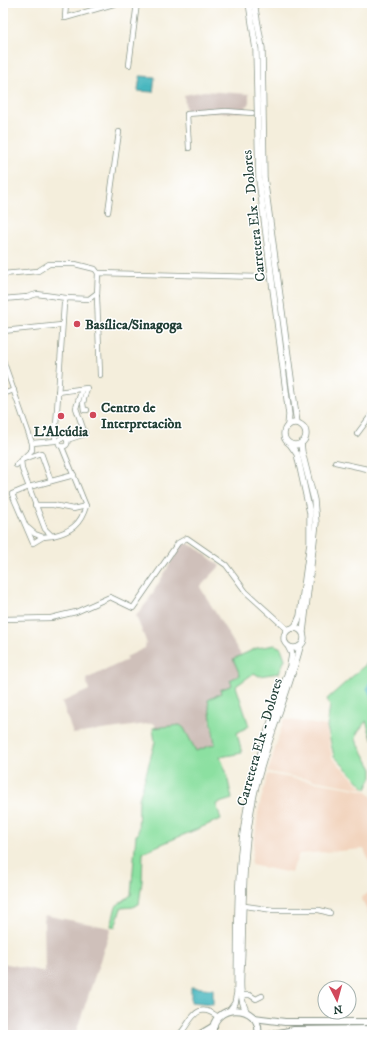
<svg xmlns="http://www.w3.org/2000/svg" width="375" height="1038" font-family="'IM FELL DW Pica',serif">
	<rect width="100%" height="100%" fill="#fff"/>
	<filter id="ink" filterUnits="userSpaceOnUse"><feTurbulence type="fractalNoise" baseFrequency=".025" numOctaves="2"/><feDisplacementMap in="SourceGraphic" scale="8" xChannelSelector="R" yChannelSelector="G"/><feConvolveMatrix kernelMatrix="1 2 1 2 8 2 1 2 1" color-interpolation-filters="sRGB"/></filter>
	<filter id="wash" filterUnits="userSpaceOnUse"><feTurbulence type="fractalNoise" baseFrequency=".012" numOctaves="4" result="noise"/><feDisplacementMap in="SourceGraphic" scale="16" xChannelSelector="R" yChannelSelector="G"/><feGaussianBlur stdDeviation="0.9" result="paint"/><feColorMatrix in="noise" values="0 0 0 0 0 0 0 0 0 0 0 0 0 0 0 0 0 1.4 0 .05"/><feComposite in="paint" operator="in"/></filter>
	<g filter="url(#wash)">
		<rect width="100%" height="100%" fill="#f4eedc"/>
		<g fill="#f2d4be">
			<path d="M284,719L326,726L332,758L364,789L268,772Z"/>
			<path d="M268,774L367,791L372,797V869L364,849L299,854L291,873L251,865L259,807Z"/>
			<path d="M372,891V922L361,897Z"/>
		</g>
		<g fill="#cfc0ba">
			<path d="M204,91L249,94V105L246,106L249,112L186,113L184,95Z"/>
			<path d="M187,543L198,549L220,566L200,587L241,655L234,659L240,675L232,685L220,690L222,693L210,720L215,744L195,751L184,728H156L154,723L73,734L62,702L89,690L86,679L127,660L126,657L145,648L146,641L136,616L148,601L177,552L182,544Z"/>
			<path d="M44,915L111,928L75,1035H3V963L45,972Z"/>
		</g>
		<g fill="#8ce0a1" stroke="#568e6a">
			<path d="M275,645L281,648L285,659L279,673L259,676L254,673L236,686L249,726L237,733L242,753L220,757L226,771L232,799L216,804L221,819L143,852L142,881L139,904L133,907L121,908L115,927L111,926L116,906L131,895L136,835L138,834L139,799L155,742L153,728L180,725L184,728L196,751L215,744L208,700L221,693L220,690L232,685L230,680L240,675L233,659L257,648Z"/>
			<path d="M372,659V739L366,721L357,733L356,740L372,769V777L366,789L334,756L327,727L330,705L327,699Z"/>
		</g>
		<g fill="#48b7bf" stroke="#347a7a">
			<path d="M140,76L155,77L153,92L138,91Z"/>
			<path d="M191,987L213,989V1004L191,1002Z"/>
		</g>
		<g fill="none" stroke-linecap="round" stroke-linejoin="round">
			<path stroke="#48b7bf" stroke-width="7" d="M372,684L370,688L372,692"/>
		</g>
	</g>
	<g filter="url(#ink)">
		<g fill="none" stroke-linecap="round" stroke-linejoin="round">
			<defs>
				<g id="minor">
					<path d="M66,3L65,18L117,3"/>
					<path d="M129,65L137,3"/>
					<path d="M189,148L187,114L226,111L252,113"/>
					<path d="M108,212L119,132"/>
					<path d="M3,274L38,271L49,264H75L95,269L98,273"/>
					<path d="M97,295L98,273L266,277"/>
					<path d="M97,297L100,375"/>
					<path d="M3,299L27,297L37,294L66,298"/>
					<path d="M3,331L62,325"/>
					<path d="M3,360L32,443"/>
					<path d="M58,392L87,388L83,403L84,410H87"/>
					<path d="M3,394L14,390"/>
					<path d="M357,434L372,414"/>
					<circle cx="63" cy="442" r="4.5"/>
					<path d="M67,440L85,434L76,408L82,389"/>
					<path d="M335,462L372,470"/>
					<path d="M16,465L32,450V443L55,441L64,304L66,298L89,299L97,293"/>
					<path d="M51,481L41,453L21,460L22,469L45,529L52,536C71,532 81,524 86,506L62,447"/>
					<path d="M35,505H53L73,509L86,506"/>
					<path d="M28,528L35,534L43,537"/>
					<path d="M52,536L43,537L33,543L12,494L29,487L74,475"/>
					<path d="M3,619L51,618L63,615L76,612L110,597L133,608L178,543L187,538L226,565L246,592L288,630"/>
					<path d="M245,906L273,910H319L330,913"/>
					<path d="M241,995H250L256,999L262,996"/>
					<path d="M179,1035C191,1023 195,999 218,1017"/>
				</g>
				<g id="major">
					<path d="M249,3L256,50L259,179L289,415L288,425"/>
					<path d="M254,3L262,48L264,177L297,423"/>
					<circle cx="295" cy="434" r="11"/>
					<path d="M301,443L302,452L314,500L316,523L303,632"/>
					<path d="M290,444L297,454L310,513V543L300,616L296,625L293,628"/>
					<circle cx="294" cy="638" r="10"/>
					<path d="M230,1010L235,1003L237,993C238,935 236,878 245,820C253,767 273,717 290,666L292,654L289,648"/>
					<path d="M246,1011C237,993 242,968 242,948C243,896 243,846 254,794C265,744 287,697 300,647"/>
				</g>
				<g id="highway">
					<path d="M254,1018L285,1022H372"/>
					<path d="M199,1035L214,1026"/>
					<path d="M213,1035C209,1002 263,1002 258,1035"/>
					<path d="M269,1035L294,1030L372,1029"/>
				</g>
			</defs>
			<use href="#minor" stroke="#8a9688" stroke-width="6"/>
			<use href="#major" stroke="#8a9688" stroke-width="7"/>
			<use href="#highway" stroke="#8a9688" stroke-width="8"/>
			<use href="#minor" stroke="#fff" stroke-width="4.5"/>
			<use href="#major" stroke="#fff" stroke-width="5.5"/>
			<use href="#highway" stroke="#fff" stroke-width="6"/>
		</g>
	</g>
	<g fill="#d1495b" stroke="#fff" stroke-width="1.5">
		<circle cx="77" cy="324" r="4"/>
		<circle cx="93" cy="415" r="4"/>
		<circle cx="61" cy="416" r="4"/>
	</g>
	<g text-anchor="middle" stroke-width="3" stroke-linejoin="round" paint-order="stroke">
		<g font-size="14" fill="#1f3d34" stroke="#fff">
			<text transform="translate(253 216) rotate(-96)" y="5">Carretera Elx - Dolores</text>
			<text transform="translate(259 742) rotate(-74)" y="5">Carretera Elx - Dolores</text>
		</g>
		<g font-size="14" font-weight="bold" fill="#1f3d34" stroke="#fff" text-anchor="start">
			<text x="85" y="329">Basílica/Sinagoga</text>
			<text x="101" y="412">Centro de<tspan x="101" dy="16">Interpretaciòn</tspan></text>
			<text x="61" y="436" text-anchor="middle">L'Alcúdia</text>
		</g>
	</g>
	<rect width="375" height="1038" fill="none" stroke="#fff" stroke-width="16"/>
	<g transform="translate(337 1000) rotate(174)"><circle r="19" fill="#ffffff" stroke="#a5b1ae"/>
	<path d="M0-3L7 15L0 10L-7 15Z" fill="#d1495b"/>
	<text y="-6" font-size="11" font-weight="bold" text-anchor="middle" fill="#1f3d34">N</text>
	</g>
</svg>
